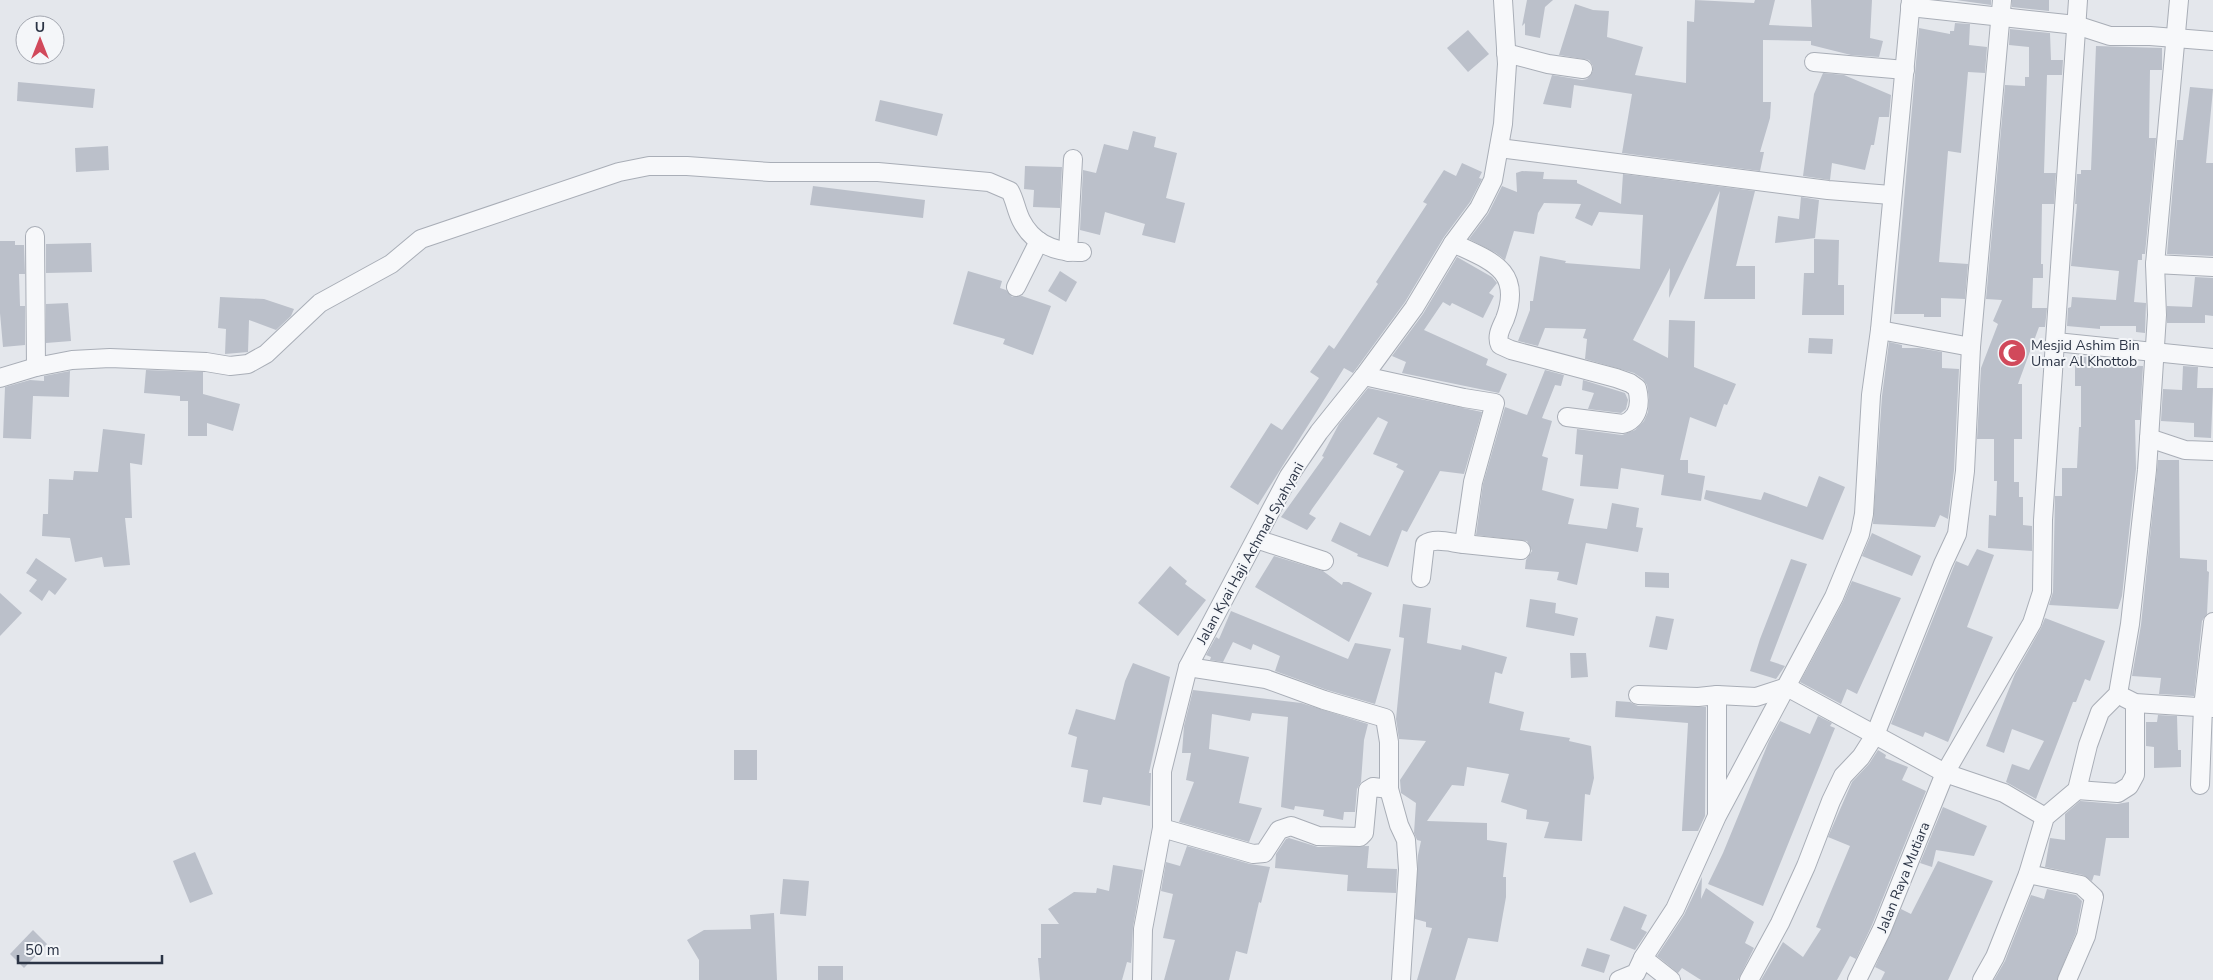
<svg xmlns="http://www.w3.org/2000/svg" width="2213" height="980" font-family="'Nunito Sans',sans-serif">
	<rect width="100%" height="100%" fill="#e4e7ec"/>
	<g fill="#bbc0ca">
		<path d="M1527,0H1553L1545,7L1540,38L1525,35V23L1522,26Z"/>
		<path d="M1695,0L1754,3L1755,0H1775L1769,25L1812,27L1811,0H1872L1870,38L1883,41L1879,57L1851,55L1811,45V41L1763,40V102H1771L1770,118L1760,152H1764L1760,171L1622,153L1632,94L1574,85L1571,108L1543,104L1552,75L1582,80L1587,79L1593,71V66L1589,60L1559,55L1575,4L1593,10L1609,11L1607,37L1643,47L1635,75L1686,83L1687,21L1694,22Z"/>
		<path d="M1956,0H1991V5Z"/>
		<path d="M2012,0H2049V11L2012,7Z"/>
		<path d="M1955,23L1970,24L1969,45L1987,47L1985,73L1968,72L1961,153L1948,151L1939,262L1968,264L1965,299L1941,298V317H1924V314H1894L1919,28L1950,34V31H1954Z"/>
		<path d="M2010,29L2050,33L2051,60H2063L2062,75H2047L2044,173H2056L2054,204H2042L2041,264H2043V278H2033L2032,308H2047L2045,327H2039L2018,384H2022V439H2014V482H2019V497H2023V525L2032,526V551L1988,548L1989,515L1996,516L1997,481H1994V439H1977L1981,368L1998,324L1993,321L2002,300L1986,299L2005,85L2025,86V77H2029V47L2009,45Z"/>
		<path d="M1468,30L1489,54L1468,72L1447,48Z"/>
		<path d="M2096,46L2162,48V70H2150L2149,138H2156L2145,254H2142V260H2138L2134,302L2146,303L2145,333L2136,332V326H2100V329L2067,326L2068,308L2071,307L2072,297L2116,300L2119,271L2071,266L2077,204H2075L2077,174H2081V170H2091Z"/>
		<path d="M1823,73L1844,75L1891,95L1889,117H1879L1874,145H1871L1865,170L1832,163L1830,180L1803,176L1814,94Z"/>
		<path d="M18,82L95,89L93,108L17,101Z"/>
		<path d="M2190,87L2213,89L2206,163H2213V256L2167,254L2177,140H2183Z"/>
		<path d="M880,100L943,114L937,136L875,121Z"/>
		<path d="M1133,131L1156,137L1154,147L1177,153L1166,198L1185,203L1175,243L1142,235L1145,224L1105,212L1100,235L1080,230L1083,170L1096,173L1104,144L1128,150Z"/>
		<path d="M108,146L109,170L76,172L75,148Z"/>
		<path d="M1462,163L1482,172L1479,178L1482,179L1470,202L1444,237L1405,302L1353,373L1344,368L1258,505L1230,487L1271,423L1282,430L1319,378L1310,372L1329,345L1334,349L1378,284L1376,282L1427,204L1423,202L1444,170L1456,176Z"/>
		<path d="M1025,166L1062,167L1060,208L1033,207L1034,190L1024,189Z"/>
		<path d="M1522,171L1544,172L1543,179L1577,180V183L1621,204L1623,174L1755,191L1736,266H1755V299H1704L1720,191L1669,298L1670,268L1633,340L1668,358L1669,320L1695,321L1694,367L1736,384L1727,405L1724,404L1716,427L1690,417L1680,460H1688V473L1705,476L1701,501L1661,495L1664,475L1621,468L1618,489L1580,486L1583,455L1575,454L1577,429L1622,435L1635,430L1644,421L1648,412L1649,398L1647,385L1643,379L1634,373L1585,359L1587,339L1583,338L1586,329L1545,328L1538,346L1518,341L1530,310V301H1533L1540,256L1566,261L1565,263L1640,269L1643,215L1599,212L1592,226L1575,218L1581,204L1544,203L1538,213L1534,234L1514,231L1505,260L1496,253L1469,239L1488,214L1502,186L1517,192L1516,173Z"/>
		<path d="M813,186L925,200L923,218L810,205Z"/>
		<path d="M1801,197L1819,200L1815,238L1775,243L1778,216L1799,219Z"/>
		<path d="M1814,239L1839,240L1838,285H1844V315H1802L1804,273H1814Z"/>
		<path d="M0,241H15V245H24L25,274H19L20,306H25V345L3,347L0,313Z"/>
		<path d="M91,243L92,272L46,273V244Z"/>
		<path d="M1457,257L1492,277L1497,283L1489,293L1494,296L1483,318L1452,303L1450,306L1443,302L1424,330L1488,359L1486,365L1507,374L1499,393L1402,373L1406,362L1392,356L1423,314Z"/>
		<path d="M968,271L1002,281L1000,288L1006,290L1012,297L1022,296L1051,306L1033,355L1003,344L1005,339L953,324Z"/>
		<path d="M1060,271L1077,282L1066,302L1048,291Z"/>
		<path d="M2195,277L2213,278V316L2205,315V323H2167V306L2192,307Z"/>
		<path d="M220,297L264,299L294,309L291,316L276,330L249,320L248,352L225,354L226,329L218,328Z"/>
		<path d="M68,303L71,341L46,343V304Z"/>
		<path d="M1809,338L1833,339L1832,354L1808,353Z"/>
		<path d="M1889,342L1902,345V348H1919L1942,352V368L1959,369L1954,470L1948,519L1940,515L1935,527L1873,524L1882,396Z"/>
		<path d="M2075,357H2099V365L2143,366L2140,420H2135L2136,469L2122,596L2118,609L2049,605L2053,592L2055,496H2062V468H2077L2079,427H2081V386H2075Z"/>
		<path d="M2183,366L2198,367L2197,388H2213L2211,438L2194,437V423L2161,421L2163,389L2182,390Z"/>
		<path d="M146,370L203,372V394L240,404L233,431L207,423V436H188V401H180V396L144,393Z"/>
		<path d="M1545,370L1564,375L1561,386L1555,385L1542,418L1552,421L1542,456L1548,458L1542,490L1574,499L1568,524L1607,529L1612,503L1639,508L1636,527L1643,528L1638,552L1586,543L1577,585L1557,580L1559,572L1525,569L1526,560L1532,551L1527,541L1476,535L1483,484L1505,407L1527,415Z"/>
		<path d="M70,371L69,397L33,396L31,439L3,438L5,387L30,380L44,381V376Z"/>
		<path d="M1583,380L1625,393L1628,400L1626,409L1621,413L1588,409L1594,393L1582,390Z"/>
		<path d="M1368,388L1482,412L1464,474L1440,471L1407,532L1402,530L1388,567L1357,556L1358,554L1331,541L1340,522L1370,536L1404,471L1396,467L1398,464L1373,454L1388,422L1378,417L1312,509L1309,514L1316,518L1307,530L1281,517L1324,457L1322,456L1339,424Z"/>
		<path d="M103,429L145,434L142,465L130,463L132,518H125L130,565L104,567L102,557L75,562L70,538L42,536L43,514H48L49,479L73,480L74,471L98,472Z"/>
		<path d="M2158,460H2179L2180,558L2207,560V571L2209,572L2207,614L2202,621L2194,696L2159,694L2161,678L2132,676L2141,625Z"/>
		<path d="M1819,476L1845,487L1823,540L1704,499L1706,490L1761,500L1764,492L1807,507Z"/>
		<path d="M1872,533L1921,556L1912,576L1862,556Z"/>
		<path d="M1977,549L1994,555L1967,627L1993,637L1948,742L1925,732L1923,737L1891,724L1956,561L1968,566Z"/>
		<path d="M1274,556L1323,571L1342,585L1343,582H1349L1372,593L1349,642L1255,587Z"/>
		<path d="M36,558L67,579L55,595L49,590L42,601L29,591L37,580L26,573Z"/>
		<path d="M1791,559L1807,564L1770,661L1785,666L1776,679L1750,671L1760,639Z"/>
		<path d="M1170,566L1187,581L1185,584L1206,600L1178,636L1138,603Z"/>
		<path d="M1645,572L1669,573V588L1645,587Z"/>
		<path d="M1852,581L1901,598L1857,694L1847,689L1841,704L1800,682L1843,602Z"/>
		<path d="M0,593L22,613L0,636Z"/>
		<path d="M1530,599L1556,603L1555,613L1578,618L1574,636L1526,627Z"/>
		<path d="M1403,604L1431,608L1427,643L1461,650L1462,645L1507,657L1502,674L1495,672L1489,703L1524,712L1520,730L1570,738L1569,741L1591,746L1594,778L1590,795L1585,794L1582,841L1544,838L1549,822L1526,819L1527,810L1501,802L1509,774L1467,767L1464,786L1452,785L1427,821L1487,823V840L1507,843L1503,877H1506V897L1498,942L1468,938L1455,980H1417L1432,928L1426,927V922L1415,919L1418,855L1421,841L1417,840L1414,833L1416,803L1401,793L1400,780L1426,741L1399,739L1396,719L1404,638L1399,637Z"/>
		<path d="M1231,611L1348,659L1355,643L1391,649L1375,704L1327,690L1275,671L1280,656L1253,644L1251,650L1233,642L1223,662L1210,660L1211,657L1206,655L1216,637L1219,639Z"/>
		<path d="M1656,616L1674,619L1667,650L1649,647Z"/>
		<path d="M2045,618L2105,641L2090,681L2085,679L2076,702H2073L2036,799L2006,782L2012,764L2029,770L2044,741L2012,729L2004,753L1986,746L2015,674L2041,628Z"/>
		<path d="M1570,653H1586L1588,677L1571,678Z"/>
		<path d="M1133,663L1170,677L1149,773H1151L1150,806L1103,797L1101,805L1083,802L1088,770L1071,767L1077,737L1068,734L1076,709L1115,720L1125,681Z"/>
		<path d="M1193,690L1301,703L1298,702L1368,724L1364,740L1361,782L1357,789L1355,812H1344L1343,820L1323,816L1324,810L1295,806L1294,810L1281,807L1288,717L1252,713L1250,721L1212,714L1209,749L1249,757L1239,803L1262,808L1249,842L1179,822L1194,782L1186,780L1191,753H1182L1184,726Z"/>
		<path d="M1616,701L1630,702L1638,706L1706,707L1705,816L1698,831H1682L1688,723L1615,717Z"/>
		<path d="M2158,715L2177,716L2178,750H2181V767L2154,768V747L2146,746V722H2157Z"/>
		<path d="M1818,716L1832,723L1830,726L1835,728L1763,906L1708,884L1723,853L1769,741L1780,721L1810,734Z"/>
		<rect x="734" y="750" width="23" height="30"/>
		<path d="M1878,750L1886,755L1885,758L1908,767L1902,780L1926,791L1872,925L1856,959L1850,956L1837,980H1761L1783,942L1803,957L1821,929L1816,927L1850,846L1828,837L1852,782L1869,764Z"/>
		<path d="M2080,801L2117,804L2129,802V838H2106L2100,876L2094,875L2092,881L2083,875L2045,867L2050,838L2065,840V814Z"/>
		<path d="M1943,807L1987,826L1974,856L1936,850L1932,867L1920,863Z"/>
		<path d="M1289,838L1318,847L1369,846L1367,868L1397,869L1396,893L1347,891L1348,875L1275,868L1276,854L1286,839Z"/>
		<path d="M1187,846L1250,864L1270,867L1261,903L1259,902L1247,954L1236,951L1229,980H1164L1175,940L1163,938L1173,894L1161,891L1166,862L1180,866Z"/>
		<path d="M195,852L213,894L190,903L173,861Z"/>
		<path d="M1938,861L1993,881L1948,980H1881L1885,972L1875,967L1901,909L1911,914Z"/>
		<path d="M1113,865L1143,870L1133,927L1131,963L1127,962L1122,980H1040L1038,958H1041V924H1059L1048,909L1074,892L1096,893L1097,888L1109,891Z"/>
		<path d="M1702,877L1701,899L1706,888L1754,922L1745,943L1754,948L1738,980H1701L1682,968L1678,973L1657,956L1684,915Z"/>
		<path d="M783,879L809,881L806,916L780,914Z"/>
		<path d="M2047,889L2076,895L2082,901L2076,933L2057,980H1994L2005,961L2031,895L2044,899Z"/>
		<path d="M1624,906L1647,915L1641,929L1647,932L1635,950L1610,940Z"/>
		<path d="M774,913L777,980H699V960L687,940L704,930L751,929L750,915Z"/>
		<path d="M33,930L47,944L24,968L10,954Z"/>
		<path d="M1587,948L1610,955L1604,973L1581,966Z"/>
		<rect x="818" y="966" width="25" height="14"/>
	</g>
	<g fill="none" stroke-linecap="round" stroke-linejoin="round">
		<defs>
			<g id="street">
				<path d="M2179,0L2155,264L2213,267"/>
				<path d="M1910,7L2076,25L2110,36H2150L2213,41"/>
				<path d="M1506,53L1548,64L1583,69"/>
				<path d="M1814,62L1905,70"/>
				<path d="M1499,148L1828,190L1891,195"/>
				<path d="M35,236L36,367"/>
				<path d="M1453,243C1491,261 1523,270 1505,319C1501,328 1496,336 1500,345L1511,350L1616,378L1630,383L1637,388C1641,403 1639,419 1623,424L1567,417"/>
				<path d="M1068,252L1073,159"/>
				<path d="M1016,287L1039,241"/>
				<path d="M1880,330L1971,347"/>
				<path d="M2056,342L2213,358"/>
				<path d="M1364,376L1464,398L1495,403L1473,482L1464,544L1521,550"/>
				<path d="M0,378L36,367L72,360L110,358L206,362L230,366L248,364L266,354L320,303L391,264L421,239L619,172L649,166H687L770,172H878L989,182L1010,191C1015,200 1016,210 1021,220C1033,244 1056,253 1082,252"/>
				<path d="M2149,438L2185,450L2213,451"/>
				<path d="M1256,539L1324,561"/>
				<path d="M1421,578L1425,544C1435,537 1452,543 1464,544"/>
				<path d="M1188,667L1266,679L1324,700L1385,718L1389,742V789L1399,825L1406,840L1408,869L1401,980"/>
				<path d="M1638,695L1698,697L1717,695L1756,697L1787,687L1945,773L2004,793L2045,817"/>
				<path d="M2125,698L2135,703L2213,708"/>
				<path d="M2200,785L2203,707L2213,622"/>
				<path d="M2077,790L2118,793L2129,786L2135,775V703"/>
				<path d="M1717,814V695"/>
				<path d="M1162,828L1253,854L1264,853L1279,830L1291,826L1318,836L1360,837L1364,833L1368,790L1373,787L1389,789"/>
				<path d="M2028,874L2081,885L2094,897L2086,936L2067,980"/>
				<path d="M1142,980L1143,929L1162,828V771L1188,667L1289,476L1319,432L1364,376L1414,308L1453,243L1479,208L1493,180L1503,124L1507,64L1503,0"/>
				<path d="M1619,980L1636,973L1643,958"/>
				<path d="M1671,980L1643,958L1675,909L1717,816L1834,597L1860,534L1864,514L1871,395L1880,330L1911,0"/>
				<path d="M1749,980L1780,923L1806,866L1831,801L1843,776L1861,757L1875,735L1943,564L1957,534L1965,471L1971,347L2002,0"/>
				<path d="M1857,980L1882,929L1945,773L2032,623L2042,592L2043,520L2078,0"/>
				<path d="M1982,980L1995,957L2028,874L2045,817L2077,790L2088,745L2100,712L2118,694L2130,624L2147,470L2157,315L2155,264"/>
			</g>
		</defs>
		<use href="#street" stroke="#a9aeb7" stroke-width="20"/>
		<use href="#street" stroke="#f7f8fa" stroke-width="18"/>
	</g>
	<defs>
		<symbol id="mosque-disc" viewBox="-11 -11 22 22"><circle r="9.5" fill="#d1495b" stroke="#f4f6f9"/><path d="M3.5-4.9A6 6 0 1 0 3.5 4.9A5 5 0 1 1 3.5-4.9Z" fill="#fff"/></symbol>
	</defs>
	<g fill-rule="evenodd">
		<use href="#mosque-disc" x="1996" y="337" width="32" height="32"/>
	</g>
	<g text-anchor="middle" stroke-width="4" stroke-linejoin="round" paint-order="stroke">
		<g font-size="14" fill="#2b3445" stroke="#f4f6f9" text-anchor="start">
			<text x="2031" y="350">Mesjid Ashim Bin<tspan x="2031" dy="16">Umar Al Khottob</tspan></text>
		</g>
		<g font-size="14" fill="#2b3445" stroke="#f4f6f9">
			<text transform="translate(1250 553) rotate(-61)" y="5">Jalan Kyai Haji Achmad Syahyani</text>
			<text transform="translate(1903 877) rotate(-68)" y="5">Jalan Raya Mutiara</text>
		</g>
	</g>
	<g transform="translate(40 40)"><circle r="24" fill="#f4f6f9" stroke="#a4a8b1"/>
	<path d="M0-4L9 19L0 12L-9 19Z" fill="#d1495b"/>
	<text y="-8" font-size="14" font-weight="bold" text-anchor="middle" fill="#2b3445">U</text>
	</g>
	<path d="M18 955v8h144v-8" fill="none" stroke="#2b3445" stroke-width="2.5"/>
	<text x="25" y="955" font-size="15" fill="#2b3445" stroke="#f4f6f9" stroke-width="4" paint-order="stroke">50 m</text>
</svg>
